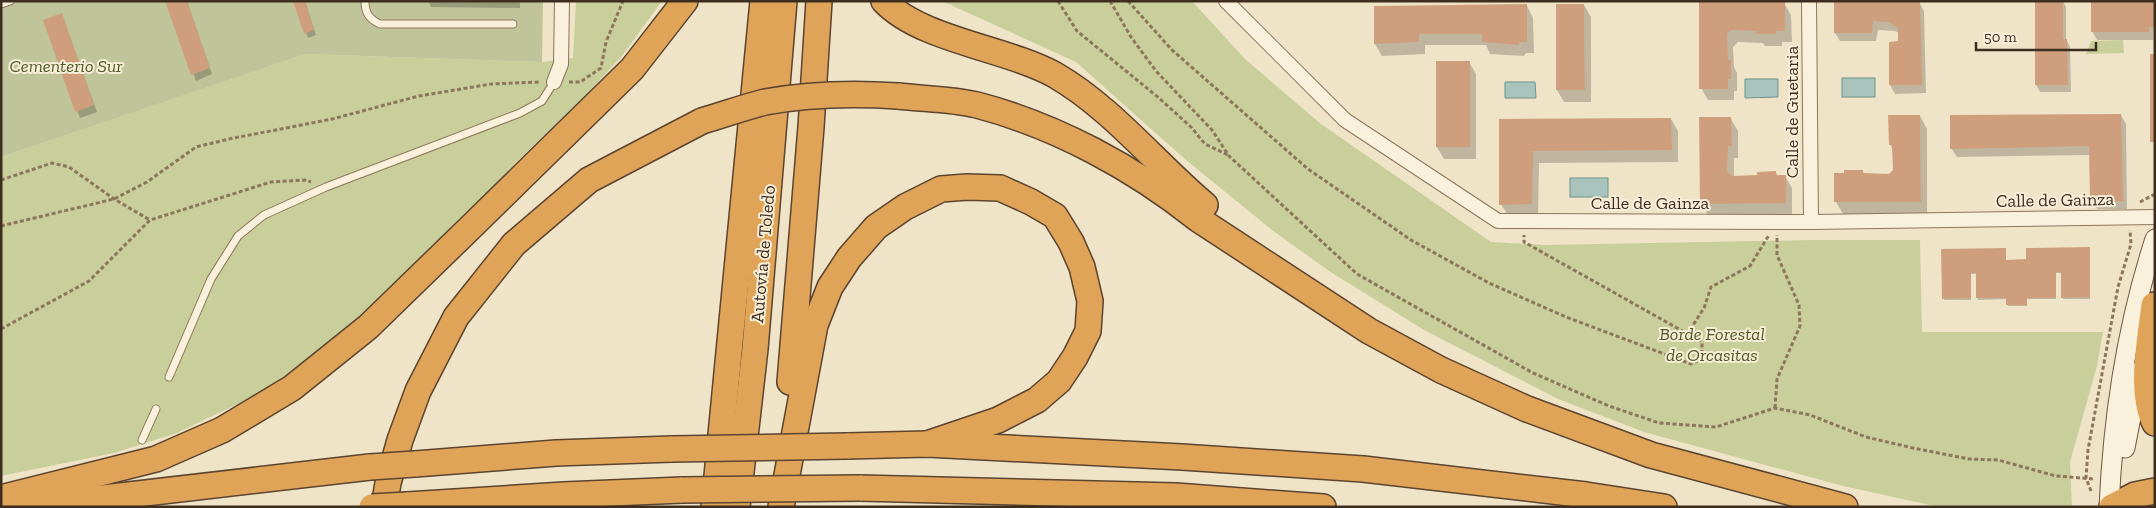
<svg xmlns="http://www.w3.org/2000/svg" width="2156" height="508" font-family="'Zilla Slab',serif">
	<rect width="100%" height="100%" fill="#f0e4c8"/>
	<g fill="#c9cf9b">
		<path d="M576,1H662L622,56L583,98L515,163L405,276L338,342L252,397L177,433L114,453L1,476V157L306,54L542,62L573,58Z"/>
		<path d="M942,1H1192L1245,59L1321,124L1491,242L1546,245L1812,240H1920L1922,332H2103L2097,366L2070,462L2072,507H1939L1843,486L1644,432L1558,399L1424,330L1329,271L1272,230L1186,160L1076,62Z"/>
		<path d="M2123,40L2124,53L2086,54L2091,41Z"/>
	</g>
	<path fill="#bfc49a" d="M1,1H543L542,62L306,54L1,157Z"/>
	<g fill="#a9c4bc" stroke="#6f938a">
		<rect x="1842" y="78" width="33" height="19"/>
		<path d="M1745,79H1778V97L1745,98Z"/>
		<path d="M1505,82H1535L1536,98H1505Z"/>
		<rect x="1570" y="178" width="38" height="19"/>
	</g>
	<g fill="#0003">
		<path d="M167,1H187L212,74L196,81Z"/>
		<path d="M294,1H305L316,35L308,38Z"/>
		<path d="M428,1H520V8L431,7Z"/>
		<path d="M2036,1H2063L2066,7V39L2070,47L2071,92H2040L2036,85Z"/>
		<path d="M2155,1L2153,40H2097L2092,31Z"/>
		<path d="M1919,2L1924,11L1926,93L1895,94L1890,85L1899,33L1895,31L1878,30L1876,41H1840L1835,33Z"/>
		<path d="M1784,3L1791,15L1792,42H1782V46H1765L1763,43L1738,42L1733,47L1734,67L1737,73V91H1734V100H1708L1701,88L1700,4Z"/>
		<path d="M1584,5L1591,17V102H1564L1557,90Z"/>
		<path d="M1527,6L1533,18L1534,53H1526L1524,56L1490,54L1486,45H1425V54L1382,56L1375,44Z"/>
		<path d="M62,15L97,112L80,118L45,21Z"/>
		<path d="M1437,62H1469L1476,74V159H1444L1437,147Z"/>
		<path d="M2121,115L2126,124L2127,209H2097L2092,201L2090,155L1957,157L1951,148Z"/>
		<path d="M1920,116L1927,129V213L1843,214L1836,202L1863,171L1864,175L1889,176L1894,170V151L1890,144Z"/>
		<path d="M1671,119L1678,131V162L1539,163L1538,216H1508L1501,204L1500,120Z"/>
		<path d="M1731,119L1738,131V158H1734V177L1758,176L1776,173L1778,176H1785L1792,188V215H1708L1701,203Z"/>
		<path d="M1943,250H2005L2006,261H2027L2090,251V299H2063L2062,273H2056V299H2027V306H2008L2007,299L1978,300L1977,274H1971V300H1944Z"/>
	</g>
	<g fill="#cf9f7d">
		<path d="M165,1H187L210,68L191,75Z"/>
		<path d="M293,1H305L314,30L304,34Z"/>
		<path d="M1834,1H1920L1922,85H1889V42L1898,41V28L1889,22L1873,21L1872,33H1834Z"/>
		<path d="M2035,1H2063V39H2067L2068,85H2035Z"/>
		<path d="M2091,1H2155V27H2149V32H2091Z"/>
		<path d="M1699,2H1785V31H1776V34H1756L1757,31L1731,30L1727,34L1728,60H1731V79H1728V89H1699Z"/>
		<path d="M1527,4V42H1519L1518,45L1482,42V34H1419V42L1374,44V6Z"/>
		<path d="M1556,4H1584L1585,90H1556Z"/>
		<path d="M62,13L94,105L75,112L43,20Z"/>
		<rect x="2150" y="54" width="5" height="88"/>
		<rect x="1436" y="61" width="34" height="86"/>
		<path d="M2121,114L2123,201H2090L2089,146L1950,149V115Z"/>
		<path d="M1888,115H1920L1921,202H1834V173H1844V170H1863V173L1889,174L1893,170L1892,145H1889Z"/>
		<path d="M1699,117H1731L1732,146H1728L1727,171L1732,176L1757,175V172L1776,171V175H1786V203L1700,204Z"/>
		<path d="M1671,118L1672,150L1533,151L1532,204L1499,205V119Z"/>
		<path d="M2090,247V297L2061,298V272H2056V298H2027V305H2006V298H1976V273H1971V298L1942,299L1941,249L2006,248V260L2026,259V248Z"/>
	</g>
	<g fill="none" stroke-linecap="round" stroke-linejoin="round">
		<defs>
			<g id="service">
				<path d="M365,1C365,13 369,19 380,24H513"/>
				<path d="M1,4L10,1"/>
				<path d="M169,377L211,279L238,236L264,215L326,187L520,113L542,101L554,82"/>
				<path d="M142,440L156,409"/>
			</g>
			<g id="minor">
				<path d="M1226,1L1345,120L1498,221L1811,222L2155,217"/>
				<path d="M1809,1L1811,222"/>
				<path d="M554,82L561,64L562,1"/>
			</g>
			<g id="secondary">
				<path d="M2125,448L2140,371"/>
				<path d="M2109,507C2113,417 2127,325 2155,239"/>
			</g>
			<g id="motorway">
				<path d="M884,1C921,40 1006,48 1055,75C1112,108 1155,163 1205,205"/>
				<path d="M898,96C924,99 952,99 977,105C1057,126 1134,168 1198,219L1369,331L1441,370L1527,409L1651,455L1845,507"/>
				<path d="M2154,305C2150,339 2139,392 2155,423"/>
				<path d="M790,382L811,127L819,1"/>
				<path d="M847,446L927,444L1182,457L1363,469L1586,495L1664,507"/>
				<path d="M415,464L556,453L672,449"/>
				<path d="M860,488L1176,496L1323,507"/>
				<path d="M1,498L156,459L222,430L292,388L368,327L475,223L632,69L685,1"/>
				<path d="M407,505L564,495L682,490"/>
				<path d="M25,507L370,467"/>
				<path d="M384,507L388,483L400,440L418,391L456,317L514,244L589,180L702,121"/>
				<path d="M714,507L763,1"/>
				<path d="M737,507L755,349L784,1"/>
				<path d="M781,507L815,325L830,287L849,258L876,227L905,207L941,189L967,187L1000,188L1031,202L1055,216L1071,242L1082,267L1090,301L1088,331L1075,357L1059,381L1037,400L998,420L927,444"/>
				<path d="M2112,507L2135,495L2155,491"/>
			</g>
		</defs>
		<use href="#service" stroke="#8d765c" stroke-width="9"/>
		<use href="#minor" stroke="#8d765c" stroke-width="16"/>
		<use href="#secondary" stroke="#6f573f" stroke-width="21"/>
		<use href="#motorway" stroke="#5b4430" stroke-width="28"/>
		<g stroke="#8d765c" stroke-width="3" stroke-dasharray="4 2.5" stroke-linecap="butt">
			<path d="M1058,1L1077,31L1159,98L1191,127L1205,144L1228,155"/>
			<path d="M1110,1L1131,37L1156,71L1212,130L1229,156L1357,274L1533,373L1609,406L1659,423L1716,427L1775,408L1810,415L1866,437L1913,448L1969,459L1998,460L2056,476L2094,479"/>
			<path d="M1128,1L1172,50L1308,169L1411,240L1489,283L1566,317L1691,364L1702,359V342L1524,242V235"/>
			<path d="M569,82H580L601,68L606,42L623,1"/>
			<path d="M1,180L52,163L69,167L114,199L150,220"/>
			<path d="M2140,202L2155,194"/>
			<path d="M1,226L114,199L147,182L196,147L229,139L332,119L419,96L491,84L540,82"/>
			<path d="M1,329L89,281L150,220L271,182L305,180L311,182"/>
			<path d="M1690,330L1704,308L1711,287L1750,266L1769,235"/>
			<path d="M1775,408L1777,379L1800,326L1799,305L1777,255V235"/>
			<path d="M2091,491L2086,478L2088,450L2118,287L2131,244L2130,230"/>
		</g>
		<use href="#service" stroke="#faf1dc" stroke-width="7"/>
		<use href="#minor" stroke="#faf1dc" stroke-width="14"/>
		<use href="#secondary" stroke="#faf1dc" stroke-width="19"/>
		<use href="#motorway" stroke="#e0a458" stroke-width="25"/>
		<defs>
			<g id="motorway-bridge">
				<path d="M702,121C723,115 744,107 765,102C809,94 853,93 898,96"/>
				<path d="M672,449L847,446"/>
				<path d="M370,467L415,464"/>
				<path d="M682,490L860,488"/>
				<path d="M372,507L407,505"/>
			</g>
		</defs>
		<use href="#motorway-bridge" stroke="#5b4430" stroke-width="28" stroke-linecap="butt"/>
		<use href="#motorway-bridge" stroke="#e0a458" stroke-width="25"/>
	</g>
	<g text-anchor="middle" stroke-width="4" stroke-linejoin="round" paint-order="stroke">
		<g font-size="18" font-style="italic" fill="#4d5a26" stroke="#f7eed8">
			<text x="66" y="72">Cementerio Sur</text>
			<text x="1712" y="340">Borde Forestal<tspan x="1712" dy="21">de Orcasitas</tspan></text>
		</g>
		<g font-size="18" fill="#3d2e20" stroke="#f7eed8">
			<text transform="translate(1792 112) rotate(-90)" y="6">Calle de Guetaria</text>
			<text transform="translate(2055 200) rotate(-1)" y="6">Calle de Gainza</text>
			<text x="1650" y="209">Calle de Gainza</text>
			<text transform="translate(763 254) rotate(-85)" y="6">Autovía de Toledo</text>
		</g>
	</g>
	<rect width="2156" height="508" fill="none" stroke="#3d2e20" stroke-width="5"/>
	<path d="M1976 42v8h120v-8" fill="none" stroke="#3d2e20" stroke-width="2.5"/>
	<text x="1984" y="42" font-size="15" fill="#3d2e20" stroke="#f7eed8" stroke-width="4" paint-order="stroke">50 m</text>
</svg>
